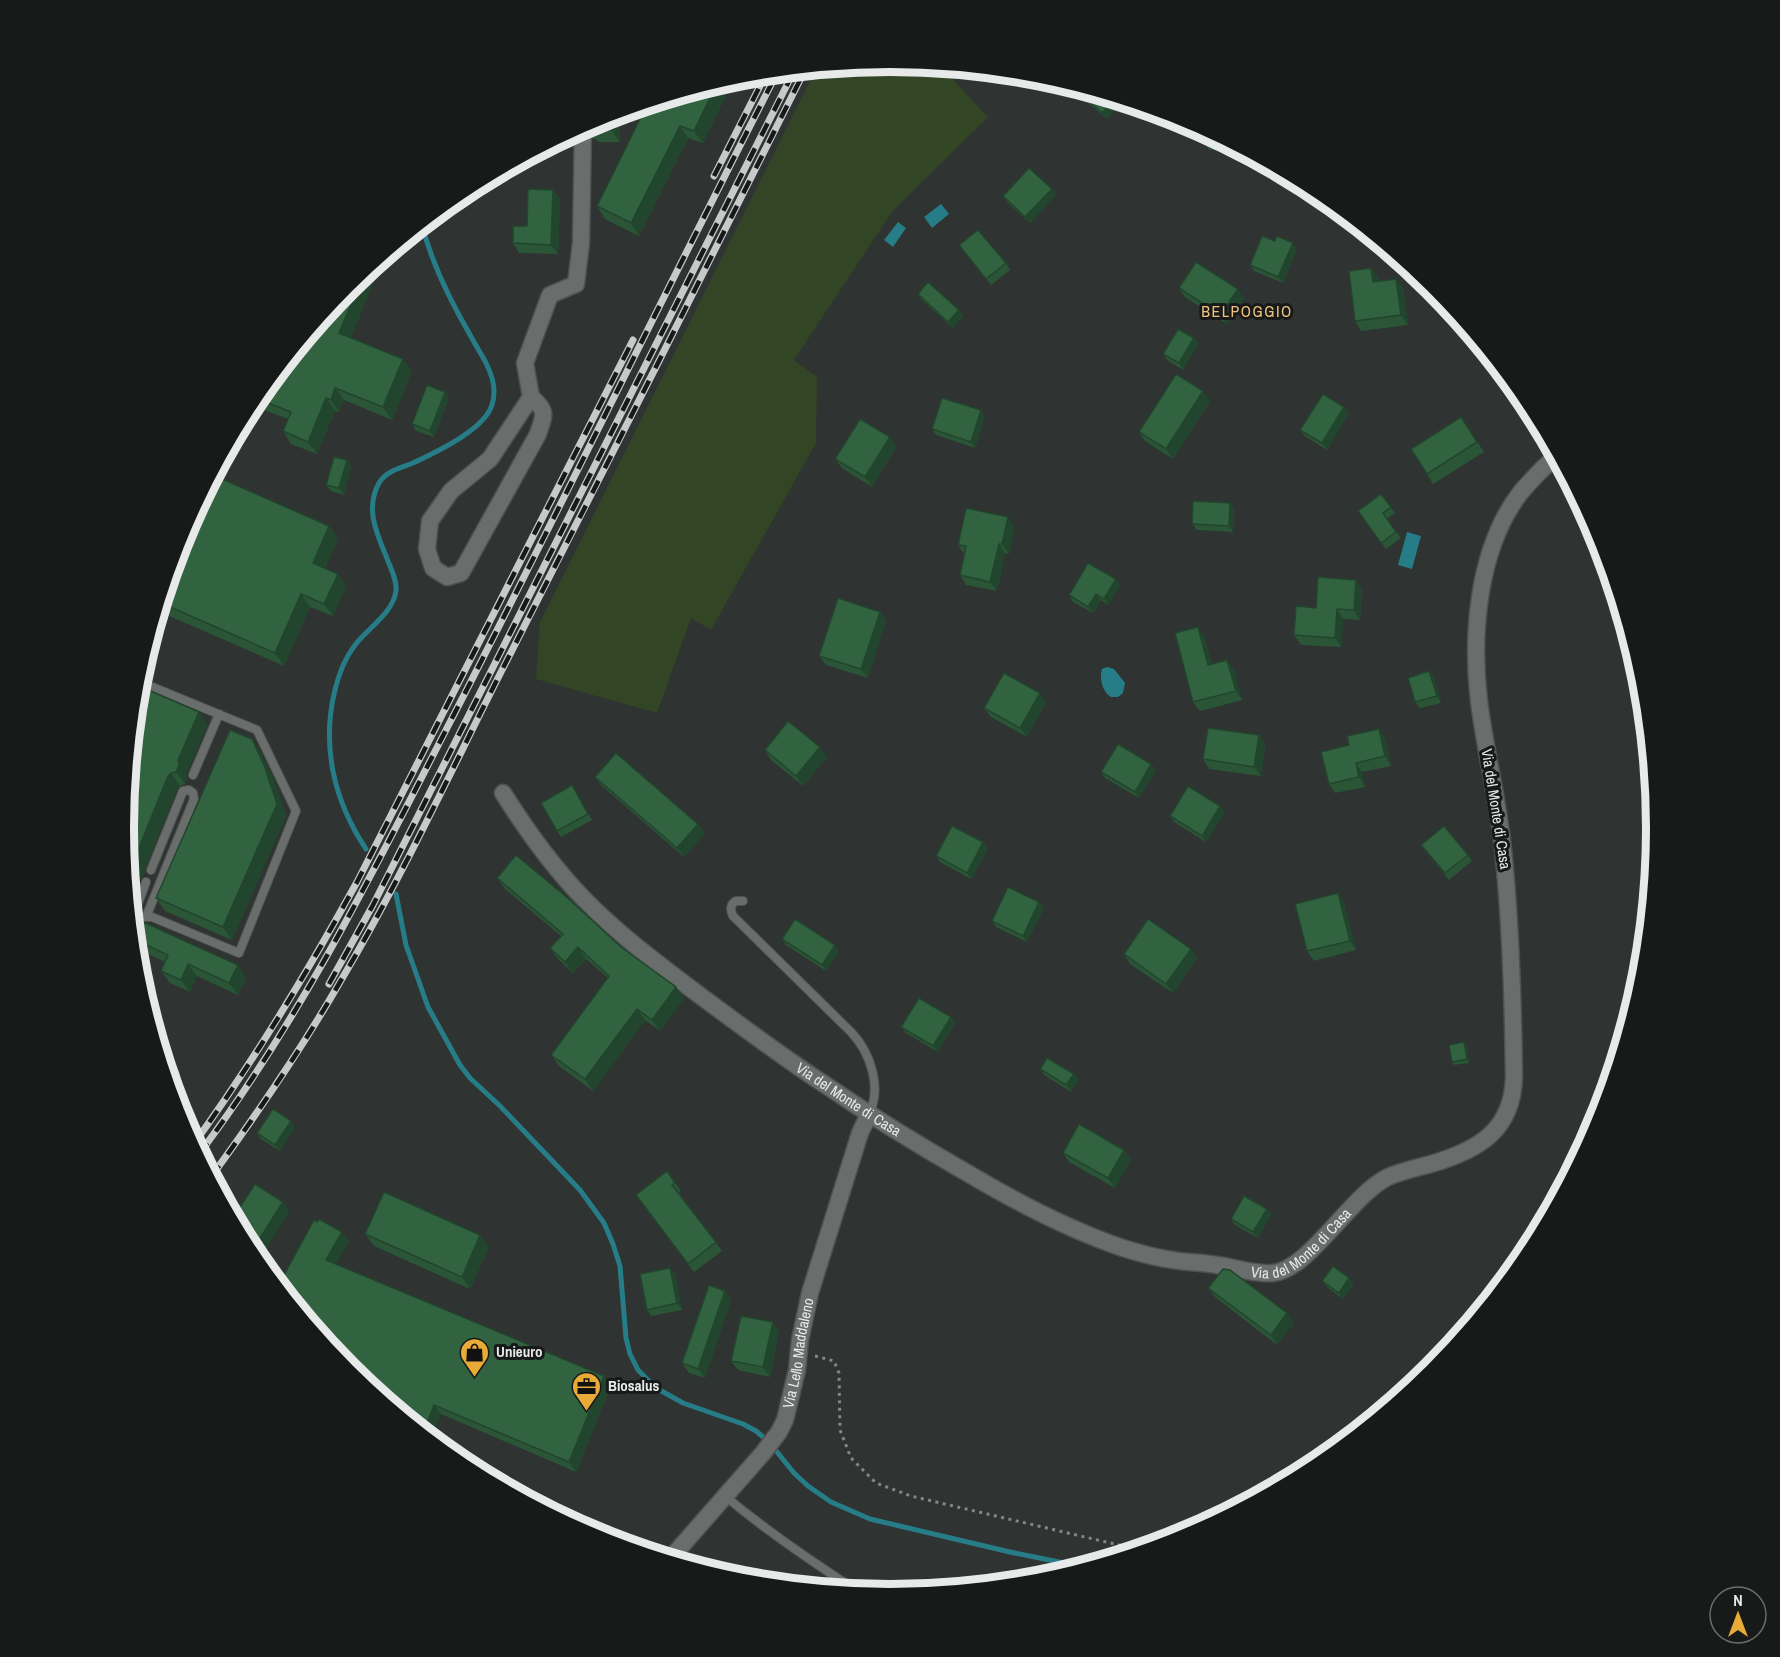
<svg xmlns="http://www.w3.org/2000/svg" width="1780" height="1657" font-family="'Archivo Narrow',sans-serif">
	<rect width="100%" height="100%" fill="#2f3331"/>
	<path fill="#324525" d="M890,62L943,67L942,68L988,117L892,212L794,360L817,377L816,443L711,630L691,618L657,713L536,679L540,622L816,69Z"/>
	<g fill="#277d87">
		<path d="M941,204L949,214L932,228L924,217Z"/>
		<path d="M898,222L906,228L893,247L884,240Z"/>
		<path d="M1407,532L1421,536L1412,569L1398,565Z"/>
		<path d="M1107,667L1114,669L1125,683L1123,693L1118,697H1111C1102,692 1099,678 1102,669Z"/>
	</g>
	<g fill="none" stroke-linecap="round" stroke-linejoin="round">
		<g stroke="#277d87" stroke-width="5">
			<path d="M366,849C334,801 321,746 335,690C339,673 345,658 355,645C368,628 393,613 396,591C397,581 392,571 388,561C378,536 364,510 379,483C386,471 401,468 413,463C436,452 484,430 492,405C497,389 492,375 485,361C460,318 435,275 422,225"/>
			<path d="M396,894L406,945L428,1007L460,1065L470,1078L500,1106L580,1190L604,1223L613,1244L620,1266L626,1338L630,1354L638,1370L647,1379L658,1389L683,1403L743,1424L756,1431L769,1442L794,1473L808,1486L831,1502L870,1519L1010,1552L1084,1567"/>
		</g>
		<defs>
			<g id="service">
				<path d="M193,775L219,714"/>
				<path d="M743,901H736C730,904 730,910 733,916L851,1032C871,1053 882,1088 869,1114"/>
				<path d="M132,917H152L239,953L296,811L257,730L138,681"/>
				<path d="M133,917L146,882"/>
				<path d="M146,917L194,799L193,793L189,790L183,791L151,870"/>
				<path d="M165,1070L175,1074L170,1084"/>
				<path d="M725,1496C768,1532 812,1562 859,1592"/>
			</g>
			<g id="minor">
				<path d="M531,397L490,459L451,491L430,521L427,549L433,568L447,577L461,573L538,434C544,415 548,411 531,397L525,363L550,295L576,284L581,243L583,127"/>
				<path id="s1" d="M503,793C527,831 552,866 583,898C616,932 653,960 690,988C734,1021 778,1054 824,1084C871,1116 920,1146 969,1174C1018,1203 1070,1230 1123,1248C1139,1253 1156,1258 1173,1260C1187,1263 1202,1262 1217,1265C1234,1267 1256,1275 1273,1273C1309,1270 1351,1195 1388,1177C1402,1171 1416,1168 1431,1164C1479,1150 1513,1130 1514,1076C1513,1000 1511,924 1503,849C1498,799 1485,750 1479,701C1471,634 1478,547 1521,492C1532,479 1544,467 1556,456"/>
				<path id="s2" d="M670,1559L763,1453L779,1432L785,1420L797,1370L800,1340L810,1293L860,1133L869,1114"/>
			</g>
		</defs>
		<use href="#service" stroke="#4d514f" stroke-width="10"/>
		<use href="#minor" stroke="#4d514f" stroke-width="19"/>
		<path stroke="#838785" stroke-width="3" stroke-dasharray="3 4.5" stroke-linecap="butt" d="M815,1356L834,1361L839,1373L840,1430L851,1458L876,1483L911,1496L1123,1546L1136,1552"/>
		<use href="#service" stroke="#696e6c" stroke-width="8"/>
		<use href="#minor" stroke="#696e6c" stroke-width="16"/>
		<defs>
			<g id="rail">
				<path d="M714,176L766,74"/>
				<path d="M329,984L373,905L794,71"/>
				<path d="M193,1145C254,1061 307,973 357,882L633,340"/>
				<path d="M199,1154C298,1023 372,874 447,728C559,511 666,290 777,73"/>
				<path d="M211,1177C257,1114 301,1050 340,982C400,881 450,773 503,668C605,469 705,270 805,70"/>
			</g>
		</defs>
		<use href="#rail" stroke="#c7cac9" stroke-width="7"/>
		<use href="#rail" stroke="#181a19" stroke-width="4.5" stroke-dasharray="14" stroke-linecap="butt"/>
	</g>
	<g fill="#2a5537">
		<path d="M734,78L703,143L688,138L639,236L605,219L597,206L640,121L620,114V142H599L596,139H593L585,126L597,120Z"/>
		<path d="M1087,91L1123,102L1107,119L1087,102L1083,96Z"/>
		<path d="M1204,131L1237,149L1209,150L1205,143Z"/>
		<path d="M1052,189L1056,195L1030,223L1007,202L1003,196Z"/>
		<path d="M560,199L558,254L519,253L513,243L527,226Z"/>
		<path d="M959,245L1006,263L1010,270L991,285Z"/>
		<path d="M1297,249L1283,283L1254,271L1250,265Z"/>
		<path d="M1378,278L1379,281L1396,279L1403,288L1408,325L1361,331L1355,321Z"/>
		<path d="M348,286L351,338L412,371L392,420L344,400L339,412L335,411L317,454L291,444L283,431L288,419L251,405Z"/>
		<path d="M1179,288L1244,298L1227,324L1185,297Z"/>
		<path d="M918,294L959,310L963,316L953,328L922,300Z"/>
		<path d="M1194,338L1198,344L1183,370L1167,360L1163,354Z"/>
		<path d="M449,398L434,437L416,431L412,424Z"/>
		<path d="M1210,401L1173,459L1145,441L1139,432Z"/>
		<path d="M1349,413L1327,450L1305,436L1300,430Z"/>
		<path d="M985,417L975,448L936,435L932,429Z"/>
		<path d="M1461,417L1484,452L1433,484L1427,474Z"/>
		<path d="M890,437L896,447L872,487L842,468L835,459Z"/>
		<path d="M347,460L351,466L344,495L331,491L326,485Z"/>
		<path d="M1381,494L1395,513L1387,519L1401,538L1386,549L1358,511Z"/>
		<path d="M1234,509L1233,532L1197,530L1192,524Z"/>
		<path d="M329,526L338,539L325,568L346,586L333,616L310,607L284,666L158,611L182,535Z"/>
		<path d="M1015,527L1009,554L1005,553L997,591L966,585L960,575L964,554L958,545Z"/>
		<path d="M1116,579L1120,586L1108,605L1101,600L1093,613L1073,602L1069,595Z"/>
		<path d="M1362,589L1360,620L1343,619L1341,647L1301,645L1294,635L1316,608Z"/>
		<path d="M880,612L886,621L868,678L826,665L819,656Z"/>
		<path d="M1204,636L1212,664L1234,670L1242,700L1200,711L1193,702Z"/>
		<path d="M1429,671L1434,678L1441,703L1420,708L1415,702Z"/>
		<path d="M1046,702L1027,737L991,717L984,708Z"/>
		<path d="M199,712L207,725L187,772V778L185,784L180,786L177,789L145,868V873L140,880L123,828Z"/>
		<path d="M1379,729L1385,738L1391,766L1362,772L1365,787L1335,793L1329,784L1349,745Z"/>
		<path d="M1259,735L1265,745L1261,776L1209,769L1203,759Z"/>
		<path d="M252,739L260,752L273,778L286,816L232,940L165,911L156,898Z"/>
		<path d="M765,750L827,757L803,786L771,760Z"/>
		<path d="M1151,764L1156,770L1139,798L1105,778L1101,772Z"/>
		<path d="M595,777L698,824L705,833L684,857L602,786Z"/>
		<path d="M572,785L592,820L561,837L557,831Z"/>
		<path d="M1220,806L1225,812L1206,842L1174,822L1170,816Z"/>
		<path d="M983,842L988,849L971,879L940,862L936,856Z"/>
		<path d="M1421,845L1468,855L1472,861L1449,880Z"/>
		<path d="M497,878L621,947L684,998L660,1031L645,1020L593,1091L559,1066L551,1055L608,978L586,959L573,973L558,959L550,948L561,936L505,889Z"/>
		<path d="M1039,902L1044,908L1027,942L996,927L992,921Z"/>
		<path d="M1344,903L1356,950L1314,961L1307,951Z"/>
		<path d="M132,917L238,965L246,978L238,995L197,976L190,992L170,983L161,971L165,962L135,948Z"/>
		<path d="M782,939L835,945L839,952L826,971L786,945Z"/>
		<path d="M1191,949L1197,958L1173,993L1130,964L1124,954Z"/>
		<path d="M951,1017L955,1023L938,1052L906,1033L901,1027Z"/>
		<path d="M1464,1042L1466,1045L1469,1063L1454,1065L1452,1062Z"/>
		<path d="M1040,1069L1074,1074L1078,1080L1071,1092L1044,1075Z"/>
		<path d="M295,1127L280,1151L261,1139L257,1133Z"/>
		<path d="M1124,1150L1131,1159L1115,1188L1069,1162L1063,1153Z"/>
		<path d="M667,1171L681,1191L679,1193L722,1251L694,1272L642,1204Z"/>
		<path d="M1267,1209L1271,1215L1258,1238L1235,1225L1231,1219Z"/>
		<path d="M365,1234L480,1235L489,1247L470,1289L374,1246Z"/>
		<path d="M349,1241L336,1264L604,1376L611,1385L576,1472L441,1414L434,1432L409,1422L347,1371L278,1286Z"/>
		<path d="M670,1268L675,1274L682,1310L651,1316L647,1310Z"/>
		<path d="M1322,1281L1354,1285L1343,1299L1327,1287Z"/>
		<path d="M1208,1288L1287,1313L1294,1323L1277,1345L1215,1297Z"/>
		<path d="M731,1300L705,1378L689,1373L682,1363Z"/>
		<path d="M779,1331L770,1377L738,1370L731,1361Z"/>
	</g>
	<g fill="#22452d">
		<path d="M734,78L703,143L694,131L717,83Z"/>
		<path d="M1115,99L1123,102L1107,119L1102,113Z"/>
		<path d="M620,113V142L612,130V115Z"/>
		<path d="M680,126L688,138L639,236L631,223Z"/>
		<path d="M1052,189L1056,195L1030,223L1025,217Z"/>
		<path d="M553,190L560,199L558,254L551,245Z"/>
		<path d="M1293,243L1297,249L1283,283L1278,277Z"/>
		<path d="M384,256L348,346L339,333L364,273Z"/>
		<path d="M1371,268L1378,278L1380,292L1373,282Z"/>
		<path d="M1396,279L1403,288L1408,325L1401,315Z"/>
		<path d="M1238,289L1244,298L1227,324L1220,315Z"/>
		<path d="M959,310L963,316L953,328L948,322Z"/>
		<path d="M1194,338L1198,344L1183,370L1179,363Z"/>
		<path d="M403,359L412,371L392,420L383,407Z"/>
		<path d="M335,388L344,400L339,412L331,400Z"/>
		<path d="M1203,391L1210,401L1173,459L1166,449Z"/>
		<path d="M445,392L449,398L434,437L430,431Z"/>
		<path d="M326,398L335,411L317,454L308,442Z"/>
		<path d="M1344,407L1349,413L1327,450L1322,443Z"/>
		<path d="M981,410L985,417L975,448L971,442Z"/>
		<path d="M890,437L896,447L872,487L865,477Z"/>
		<path d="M347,460L351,466L344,495L339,488Z"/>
		<path d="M1230,503L1234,509L1233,532L1229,526Z"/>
		<path d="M1008,517L1015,527L1009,554L1002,544Z"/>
		<path d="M329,526L338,539L322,576L313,563Z"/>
		<path d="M999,544L1005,553L997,591L990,582Z"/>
		<path d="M338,574L346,586L333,616L324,604Z"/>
		<path d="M1116,579L1120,586L1108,605L1104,599Z"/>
		<path d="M1356,580L1362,589L1360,620L1354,610Z"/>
		<path d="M301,594L310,607L284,666L275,653Z"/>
		<path d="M1096,594L1101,600L1093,613L1088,607Z"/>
		<path d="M1337,609L1343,619L1341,647L1335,638Z"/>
		<path d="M880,612L886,621L868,678L861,669Z"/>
		<path d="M1198,627L1204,636L1215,675L1208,665Z"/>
		<path d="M1227,660L1234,670L1242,700L1236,691Z"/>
		<path d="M1429,671L1434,678L1441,703L1437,696Z"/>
		<path d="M1040,693L1046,702L1027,737L1020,728Z"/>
		<path d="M199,712L207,725L187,772V778L185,784L176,772L178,760Z"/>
		<path d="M1379,729L1385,738L1391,766L1385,756Z"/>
		<path d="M1259,735L1265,745L1261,776L1254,767Z"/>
		<path d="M252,739L260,752L273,778L286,816L232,940L223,927Z"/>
		<path d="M820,747L827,757L803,786L796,776Z"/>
		<path d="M1356,763L1362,772L1365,787L1359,777Z"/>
		<path d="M1151,764L1156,770L1139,798L1135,792Z"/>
		<path d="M171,773L180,786L177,789L145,868V873L140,880L130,904L128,876L168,776Z"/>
		<path d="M1220,806L1225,812L1206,842L1202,836Z"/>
		<path d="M698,824L705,833L684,857L677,848Z"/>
		<path d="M983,842L988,849L971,879L967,873Z"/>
		<path d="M1338,893L1344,903L1356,950L1350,941Z"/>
		<path d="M1039,902L1044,908L1027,942L1023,936Z"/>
		<path d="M835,945L839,952L826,971L822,965Z"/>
		<path d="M578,947L586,959L573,973L565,962Z"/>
		<path d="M1191,949L1197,958L1173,993L1166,984Z"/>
		<path d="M188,964L197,976L190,992L181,980Z"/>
		<path d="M238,965L246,978L238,995L229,983Z"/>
		<path d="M676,987L684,998L660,1031L652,1020Z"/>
		<path d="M637,1009L645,1020L593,1091L585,1079Z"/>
		<path d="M951,1017L955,1023L938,1052L933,1046Z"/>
		<path d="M1464,1042L1466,1045L1469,1063L1467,1059Z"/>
		<path d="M1074,1074L1078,1080L1071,1092L1066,1085Z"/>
		<path d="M291,1121L295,1127L280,1151L275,1145Z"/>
		<path d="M1124,1150L1131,1159L1115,1188L1108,1178Z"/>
		<path d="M283,1202L290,1211L258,1261L251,1252Z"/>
		<path d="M1267,1209L1271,1215L1258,1238L1253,1232Z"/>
		<path d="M342,1232L349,1241L333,1269L326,1260Z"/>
		<path d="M480,1235L489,1247L470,1289L462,1277Z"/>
		<path d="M670,1268L675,1274L682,1310L677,1303Z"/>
		<path d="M1349,1278L1354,1285L1343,1299L1339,1293Z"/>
		<path d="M725,1291L731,1300L705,1378L698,1369Z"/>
		<path d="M1287,1313L1294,1323L1277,1345L1271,1335Z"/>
		<path d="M773,1322L779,1331L770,1377L763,1367Z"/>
		<path d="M604,1376L611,1385L576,1472L569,1462Z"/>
		<path d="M434,1405L441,1414L434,1432L427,1423Z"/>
		<path d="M591,1526L595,1533L594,1536L589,1533Z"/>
	</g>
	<g fill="#316340" stroke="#22452d" stroke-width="1.5">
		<path d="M717,83L694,131L680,126L631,223L597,206L643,113L633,109Z"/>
		<path d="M1087,91L1115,99L1102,113L1083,96Z"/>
		<path d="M612,115V130H590V127H585L597,120Z"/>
		<path d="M1204,131L1226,143H1205Z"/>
		<path d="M1029,168L1052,189L1025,217L1003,196Z"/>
		<path d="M528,189L553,190L551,245L513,243V226H527Z"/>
		<path d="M978,230L1006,263L986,279L959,245Z"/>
		<path d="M1262,236L1275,241L1277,236L1293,243L1278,277L1250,265Z"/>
		<path d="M1196,262L1238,289L1220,315L1179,288Z"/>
		<path d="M1371,268L1373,282L1396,279L1401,315L1355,321L1349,271Z"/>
		<path d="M364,273L339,333L403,359L383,407L335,388L331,400L326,398L308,442L283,431L291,412L256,398L348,286Z"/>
		<path d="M928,282L959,310L948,322L918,294Z"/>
		<path d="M1178,329L1194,338L1179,363L1163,354Z"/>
		<path d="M1176,374L1203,391L1166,449L1139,432Z"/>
		<path d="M427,385L445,392L430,431L412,424Z"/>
		<path d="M1323,394L1344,407L1322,443L1300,430Z"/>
		<path d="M942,398L981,410L971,442L932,429Z"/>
		<path d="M1461,417L1477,442L1427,474L1411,449Z"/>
		<path d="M860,419L890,437L865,477L835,459Z"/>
		<path d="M334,457L347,460L339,488L326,485Z"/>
		<path d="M213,475L329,526L313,563L338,574L324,604L301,594L275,653L161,603L182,535Z"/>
		<path d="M1381,494L1391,507L1383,513L1396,532L1381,543L1358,511Z"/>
		<path d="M1193,501L1230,503L1229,526L1192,524Z"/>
		<path d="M966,508L1008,517L1002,544H999L990,582L960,575L966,546L958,545Z"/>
		<path d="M1088,563L1116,579L1104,599L1096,594L1088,607L1069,595Z"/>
		<path d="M1318,577L1356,580L1354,610L1337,609L1335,638L1294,635L1296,606L1316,608Z"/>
		<path d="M838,598L880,612L861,669L819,656Z"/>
		<path d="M1198,627L1208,665L1227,660L1236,691L1193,702L1175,633Z"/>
		<path d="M1429,671L1437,696L1415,702L1408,678Z"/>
		<path d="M1004,673L1040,693L1020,728L984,708Z"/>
		<path d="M137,685L199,712L178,760L179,765L176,772L171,773L168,776L136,855L137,860L131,867L128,876L123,828Z"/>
		<path d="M788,721L820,747L796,776L765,750Z"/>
		<path d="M1208,728L1259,735L1254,767L1203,759Z"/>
		<path d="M1379,729L1385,756L1356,763L1359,777L1329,784L1321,752L1349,745L1347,736Z"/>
		<path d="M230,730L252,739L264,765L277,804L223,927L156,898Z"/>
		<path d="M1118,744L1151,764L1135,792L1101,772Z"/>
		<path d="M616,753L698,824L677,848L595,777Z"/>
		<path d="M572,785L588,814L557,831L541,803Z"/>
		<path d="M1188,786L1220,806L1202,836L1170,816Z"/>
		<path d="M952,826L983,842L967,873L936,856Z"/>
		<path d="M1444,826L1468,855L1445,873L1421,845Z"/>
		<path d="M516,855L570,900L621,947L676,987L652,1020L637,1009L585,1079L551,1055L609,976L578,947L565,962L550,948L563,934L497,878Z"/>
		<path d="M1008,887L1039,902L1023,936L992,921Z"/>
		<path d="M1338,893L1350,941L1307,951L1295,904Z"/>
		<path d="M132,917L238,965L229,983L188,964L181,980L161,971L168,955L134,939Z"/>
		<path d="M795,919L835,945L822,965L782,939Z"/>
		<path d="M1148,919L1191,949L1166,984L1124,954Z"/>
		<path d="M919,998L951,1017L933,1046L901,1027Z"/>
		<path d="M1464,1042L1467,1059L1452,1062L1449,1045Z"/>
		<path d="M1047,1058L1074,1074L1066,1085L1040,1069Z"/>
		<path d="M273,1109L291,1121L275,1145L257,1133Z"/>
		<path d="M1079,1124L1124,1150L1108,1178L1063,1153Z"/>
		<path d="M667,1171L675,1183L672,1185L716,1242L688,1264L636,1195Z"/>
		<path d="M255,1184L283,1202L251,1252L233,1218Z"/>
		<path d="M384,1192L480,1235L462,1277L365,1234Z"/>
		<path d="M1244,1196L1267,1209L1253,1232L1231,1219Z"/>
		<path d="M319,1219L342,1232L326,1260L604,1376L569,1462L434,1405L427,1423L392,1408L347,1371L278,1286L314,1220L317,1222Z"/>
		<path d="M1333,1266L1349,1278L1339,1293L1322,1281Z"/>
		<path d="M670,1268L677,1303L647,1310L640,1274Z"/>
		<path d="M1223,1269L1230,1270L1287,1313L1271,1335L1208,1288Z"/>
		<path d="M709,1285L725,1291L698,1369L682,1363Z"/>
		<path d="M741,1316L773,1322L763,1367L731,1361Z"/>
		<path d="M572,1520L591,1526L589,1533L571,1524Z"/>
	</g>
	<defs>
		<symbol id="shop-pin" viewBox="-11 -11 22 30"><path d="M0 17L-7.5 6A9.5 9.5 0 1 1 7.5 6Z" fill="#e9ab38" stroke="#181a19"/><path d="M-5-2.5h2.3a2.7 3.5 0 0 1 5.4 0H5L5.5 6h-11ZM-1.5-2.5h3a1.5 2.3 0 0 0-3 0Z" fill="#111"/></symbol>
		<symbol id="office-pin" viewBox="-11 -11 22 30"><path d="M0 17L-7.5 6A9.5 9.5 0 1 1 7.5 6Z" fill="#e9ab38" stroke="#181a19"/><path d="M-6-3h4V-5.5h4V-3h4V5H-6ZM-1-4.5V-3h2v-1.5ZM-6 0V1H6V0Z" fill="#111"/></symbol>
	</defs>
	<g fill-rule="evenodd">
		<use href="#shop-pin" x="458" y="1336" width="33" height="45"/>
		<use href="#office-pin" x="570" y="1370" width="33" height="45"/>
	</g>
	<g text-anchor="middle" stroke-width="6" stroke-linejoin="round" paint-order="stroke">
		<g font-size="15" fill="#e7eae9" stroke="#181a19">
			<text transform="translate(1496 809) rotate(81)" y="5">Via del Monte di Casa</text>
			<text dy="5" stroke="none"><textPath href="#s1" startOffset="466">Via del Monte di Casa</textPath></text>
			<text dy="5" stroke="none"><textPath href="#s1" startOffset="970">Via del Monte di Casa</textPath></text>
			<text dy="5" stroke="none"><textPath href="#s2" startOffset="249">Via Lello Maddaleno</textPath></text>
		</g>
		<g font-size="15" font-weight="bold" fill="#e7eae9" stroke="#181a19" text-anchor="start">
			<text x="496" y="1357">Unieuro</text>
			<text x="608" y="1391">Biosalus</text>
		</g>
		<g font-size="16" letter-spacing="1.5" fill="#efc37f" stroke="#181a19">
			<text x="1247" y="317">BELPOGGIO</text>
		</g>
	</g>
	<path d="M0 0H1780V1657H0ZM134 828a756 756 0 1 1 1512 0a756 756 0 1 1-1512 0Z" fill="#181a19" fill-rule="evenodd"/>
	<path fill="none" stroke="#e7eae9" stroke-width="8" d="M134 828a756 756 0 1 1 1512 0a756 756 0 1 1-1512 0Z"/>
	<g transform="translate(1738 1615)"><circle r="28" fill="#181a19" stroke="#6b6d6c" stroke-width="1.5"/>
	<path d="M0-4.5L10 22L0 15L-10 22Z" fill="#e9ab38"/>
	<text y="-9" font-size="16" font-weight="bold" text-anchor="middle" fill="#e7eae9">N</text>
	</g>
</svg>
